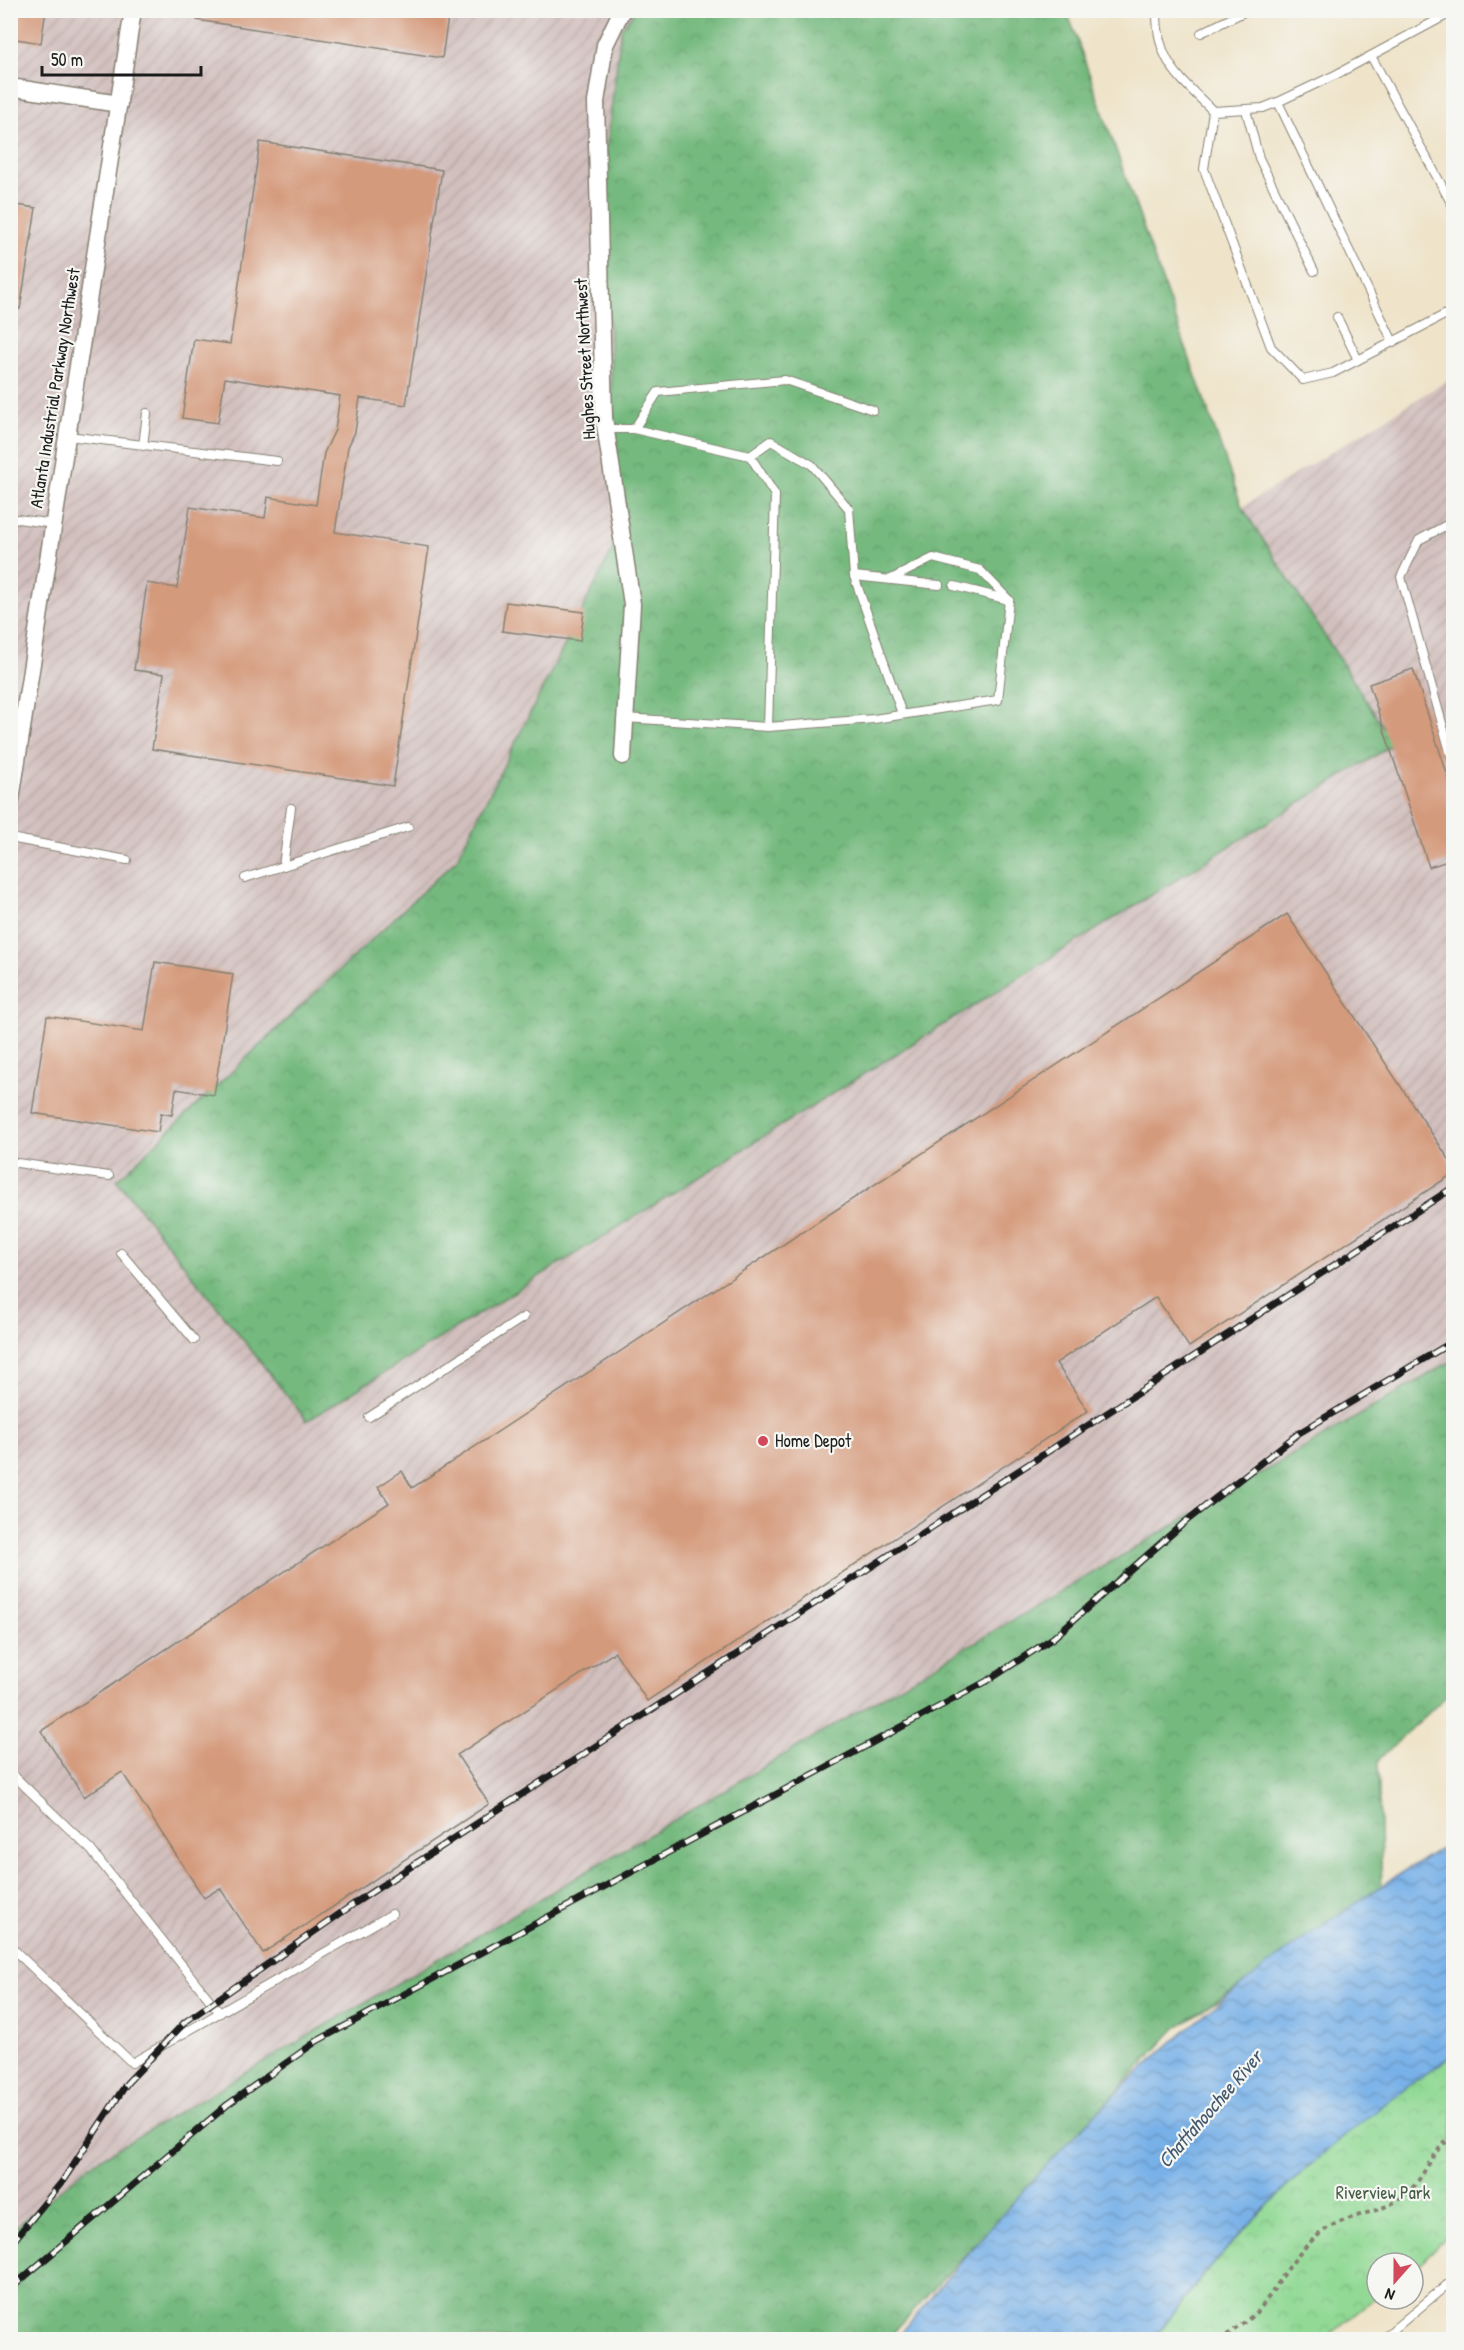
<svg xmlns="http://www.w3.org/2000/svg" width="1464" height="2350" font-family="'Patrick Hand',sans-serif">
	<defs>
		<pattern id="industrial-furrows" width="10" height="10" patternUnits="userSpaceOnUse" patternTransform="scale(1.5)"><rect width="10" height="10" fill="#d1bfbd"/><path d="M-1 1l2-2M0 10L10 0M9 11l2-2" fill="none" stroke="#b3a4a2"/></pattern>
		<pattern id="forest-crowns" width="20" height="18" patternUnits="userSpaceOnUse" patternTransform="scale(1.5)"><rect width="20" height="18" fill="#74b97e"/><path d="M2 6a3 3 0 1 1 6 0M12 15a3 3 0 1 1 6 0" fill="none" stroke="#649e6c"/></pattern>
		<pattern id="park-crowns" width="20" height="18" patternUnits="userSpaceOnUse" patternTransform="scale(1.5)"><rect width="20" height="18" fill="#91d994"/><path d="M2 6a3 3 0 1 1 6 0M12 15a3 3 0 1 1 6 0" fill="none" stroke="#7cba7f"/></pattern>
		<pattern id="water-waves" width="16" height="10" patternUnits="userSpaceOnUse" patternTransform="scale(1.5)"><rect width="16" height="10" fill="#78b1e8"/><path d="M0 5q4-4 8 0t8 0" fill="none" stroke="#628fbb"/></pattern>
	</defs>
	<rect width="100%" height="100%" fill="#f6f6f2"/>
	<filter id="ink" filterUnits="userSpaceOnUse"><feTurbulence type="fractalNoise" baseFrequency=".0167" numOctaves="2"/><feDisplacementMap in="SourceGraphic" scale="12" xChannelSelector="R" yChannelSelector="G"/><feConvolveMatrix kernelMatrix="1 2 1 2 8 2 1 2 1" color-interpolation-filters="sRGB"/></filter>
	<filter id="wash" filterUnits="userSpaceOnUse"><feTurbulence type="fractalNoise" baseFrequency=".008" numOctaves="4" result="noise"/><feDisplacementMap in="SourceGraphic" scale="24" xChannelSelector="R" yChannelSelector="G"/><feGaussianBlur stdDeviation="1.35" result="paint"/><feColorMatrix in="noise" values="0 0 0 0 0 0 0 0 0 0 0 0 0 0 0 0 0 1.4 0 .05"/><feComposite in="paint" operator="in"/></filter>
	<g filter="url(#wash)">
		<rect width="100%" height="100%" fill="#efe4ca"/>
		<path fill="url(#industrial-furrows)" d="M11,11H635L621,29L618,539L456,860L117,1180L1394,744L1242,507L1453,377V1360L91,2164L11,2232Z"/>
		<g fill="url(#forest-crowns)" stroke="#486a4d" stroke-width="1.5">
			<path d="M635,11H1067L1242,507L1394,744L307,1421L117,1180L456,860L618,539L603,176L621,29Z"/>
			<path d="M1453,1360V1690L1378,1760L1382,1892L1176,2028L887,2339H11L10,2232L91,2164Z"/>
		</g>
		<path fill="url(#park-crowns)" stroke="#567a58" stroke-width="1.5" d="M1453,2055V2231L1417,2266L1413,2270V2263H1377V2296L1325,2339L1154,2340C1241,2220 1331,2137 1453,2055Z"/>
		<path fill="url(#water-waves)" stroke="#4a6682" stroke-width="1.5" d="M1453,1840V2055C1331,2138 1241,2219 1154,2339H896C1001,2213 1109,2086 1240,1986C1308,1933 1381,1886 1453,1840Z"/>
		<g id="blocks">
			<g fill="#d49a7c">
				<path d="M10,10H46L41,43L10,38Z"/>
				<path d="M198,10H449L442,58L197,20Z"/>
				<path d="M260,142L442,170L406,405L360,398L355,432L348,447L335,532L429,547L393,786L152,749L164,674L134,670L147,583L177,588L190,507L265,518L268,497L316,505L324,453L335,430L340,396L225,378L218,423L182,418L194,339L230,344Z"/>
				<path d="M10,204L36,208L20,309H10Z"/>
				<path d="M506,602L584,612L580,641L502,631Z"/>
				<path d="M1413,669L1454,795V859L1429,867L1369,684Z"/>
				<path d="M1287,914L1454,1167V1173L1189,1347L1156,1297L1056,1363L1088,1411L647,1701L615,1652L457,1755L489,1804L263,1953L220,1888L204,1898L122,1772L84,1797L41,1731L389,1503L378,1487L402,1471L412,1488Z"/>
				<path d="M155,962L233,974L214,1095L176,1089L172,1115L161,1113L158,1132L32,1113L47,1016L144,1031Z"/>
			</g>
		</g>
	</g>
	<g filter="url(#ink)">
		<use href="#blocks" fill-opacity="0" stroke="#868073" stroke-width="1.5"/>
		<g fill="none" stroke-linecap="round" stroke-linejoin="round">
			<defs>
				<g id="lane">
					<path d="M1157,10C1156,62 1179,77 1213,111L1263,108L1278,102L1337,74L1454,11"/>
					<path d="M1201,33L1248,10"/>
					<path d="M1371,56L1454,208"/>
					<path d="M1278,102L1393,342"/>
					<path d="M1246,110L1259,158L1314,271"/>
					<path d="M1213,111L1204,169L1271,347L1303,380L1333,373L1454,310"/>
					<path d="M1337,317L1358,360"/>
					<path d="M605,429H634L750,456L771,441L812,465L849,509L854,576L939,585"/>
					<path d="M634,429L658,392L785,380L873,410"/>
					<path d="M68,436L277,461"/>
					<path d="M143,446L147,413"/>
					<path d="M750,456L775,495L768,727"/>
					<path d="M18,519L54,524"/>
					<path d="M1454,521L1419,540L1401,577L1454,766"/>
					<path d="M854,576L902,714"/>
					<path d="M891,579L933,558L980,570L1009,600"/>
					<path d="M624,718L768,727L874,719L998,700L1009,600L954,586"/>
					<path d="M10,838L127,860"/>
					<path d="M283,866L291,808"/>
					<path d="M245,878L408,827"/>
					<path d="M10,1162L109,1176"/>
					<path d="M121,1253L194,1340"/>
					<path d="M369,1417L524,1317"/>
					<path d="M10,1772L91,1850L220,2013"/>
					<path d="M10,1946L132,2063L392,1914"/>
					<path d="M1381,2340L1454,2279"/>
				</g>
				<g id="street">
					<path d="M622,10L605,45L596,102L604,418L632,604L623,756"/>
					<path d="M10,87L119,104"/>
					<path d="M10,806L133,10"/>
				</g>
			</defs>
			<use href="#lane" stroke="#868073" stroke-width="10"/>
			<use href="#street" stroke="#868073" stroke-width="19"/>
			<path stroke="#868073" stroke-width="4" stroke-dasharray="4.5 4.5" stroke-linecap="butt" d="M1219,2340C1236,2329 1253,2318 1265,2302C1283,2277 1297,2251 1322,2232C1347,2213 1381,2215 1405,2195C1426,2178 1431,2149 1454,2136"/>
			<use href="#lane" stroke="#fff" stroke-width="8"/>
			<use href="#street" stroke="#fff" stroke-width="16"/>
			<defs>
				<g id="rail">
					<path d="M10,2245L62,2182L127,2083L185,2022L358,1901L1454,1187"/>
					<path d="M10,2289L227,2105L317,2041L987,1681L1053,1638L1185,1522L1299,1433L1454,1341"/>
				</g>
			</defs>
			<use href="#rail" stroke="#1c1c1c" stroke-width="7"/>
			<use href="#rail" stroke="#f6f6f2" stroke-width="4.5" stroke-dasharray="14" stroke-linecap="butt"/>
		</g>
	</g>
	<circle fill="#d1495b" stroke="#f6f6f2" stroke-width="2" cx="763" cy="1441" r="6"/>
	<g text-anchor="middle" stroke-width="4.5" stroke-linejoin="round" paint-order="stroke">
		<g font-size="18" fill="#1c1c1c" stroke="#f6f6f2">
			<text transform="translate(585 359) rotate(-93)" y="6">Hughes Street Northwest</text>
			<text transform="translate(55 388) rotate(-81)" y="6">Atlanta Industrial Parkway Northwest</text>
		</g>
		<g font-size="18" fill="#1c1c1c" stroke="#f6f6f2" text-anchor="start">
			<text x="775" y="1447">Home Depot</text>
		</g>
		<g font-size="18" fill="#455e46" stroke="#f6f6f2">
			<text x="1383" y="2199">Riverview Park</text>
		</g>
		<g font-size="20" font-style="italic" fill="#41586e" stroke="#f6f6f2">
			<text transform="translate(1210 2109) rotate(-49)" y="7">Chattahoochee River</text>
		</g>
	</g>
	<rect width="1464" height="2350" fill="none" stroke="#f6f6f2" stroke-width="36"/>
	<g transform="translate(1395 2281) rotate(201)"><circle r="28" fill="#f6f6f2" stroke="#9f9f9c" stroke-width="1.5"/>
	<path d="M0-4.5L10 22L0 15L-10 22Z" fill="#d1495b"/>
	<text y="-9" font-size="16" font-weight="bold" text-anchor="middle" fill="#1c1c1c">N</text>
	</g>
	<path d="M42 66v9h159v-9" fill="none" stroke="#1c1c1c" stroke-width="3"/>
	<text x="51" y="66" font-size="18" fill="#1c1c1c" stroke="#f6f6f2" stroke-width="4.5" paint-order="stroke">50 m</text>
</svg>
